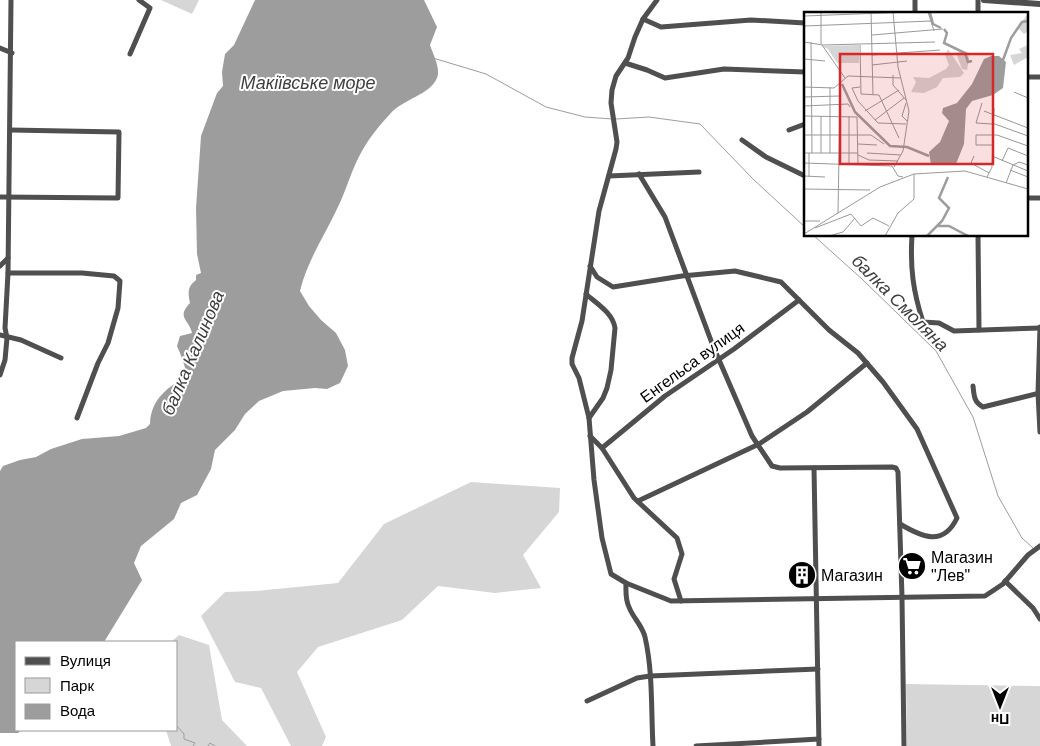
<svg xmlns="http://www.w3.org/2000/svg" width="1040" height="746" font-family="Helvetica,sans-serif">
	<rect width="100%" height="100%" fill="#fff"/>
	<g fill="#d6d6d6">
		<path d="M161,0H199L192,14Z"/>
		<path d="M471,482L560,488L559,512L523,555L541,588L495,593L438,586L402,620L318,647L297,672L326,737L322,746H291L261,688L235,682L201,616L225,592L256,591L338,583L384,524Z"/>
		<path d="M179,635L209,645L222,720L247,746H171L166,730H176V642H171Z"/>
		<path d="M906,684L1040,686V746H907Z"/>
	</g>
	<path fill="#9d9d9d" d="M255,0H424L437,27L430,45C433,54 441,69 437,78C430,95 403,99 390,114C380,125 369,138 362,151C351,170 346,192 336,211C323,238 307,262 300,291L309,306L321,320L336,333L345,350L348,366L340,383L327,389L315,388L283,391L259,401L245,414L235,430L215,450L211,469L197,495L181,503L174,519L141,546L134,563L142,580L104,642H16V730H21L18,733H0V471L3,466L20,460L36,457L51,449L82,439L119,436L146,428L150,424C151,398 168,388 187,375C185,366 181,355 177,346L180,336L192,333C189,319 176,318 190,303C188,293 187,287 196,280V275L201,273L197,254L196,208L201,136L217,93L223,86L222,72L225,54L234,45Z"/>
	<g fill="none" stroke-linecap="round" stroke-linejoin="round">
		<g stroke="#9d9d9d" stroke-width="1">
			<path d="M433,58L486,74L546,107L585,117L612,119"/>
			<path d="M616,119L649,117L700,124L753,179L805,227"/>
			<path d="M813,235L862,279L936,351L973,417L998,496L1022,538L1034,549"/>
			<path d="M176,725L184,734V739L195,743L193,746"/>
			<path d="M208,746L210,743L215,746"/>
		</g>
		<g stroke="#4f4f4f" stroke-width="5">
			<path d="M657,0L643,19L635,37L628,58L616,76L612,90L611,103L617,142L616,149L599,211L582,321L572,358V364L579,378L589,418L594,480L602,538L611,574L626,583L671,601L985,596L1003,584L1028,555L1040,546"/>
			<path d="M915,14V0"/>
			<path d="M978,14V0"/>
			<path d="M643,19L661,27L751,20L805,23"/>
			<path d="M0,48L12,53"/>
			<path d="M130,54L150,8L139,0"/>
			<path d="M625,63L647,70L665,78L724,69L805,72"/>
			<path d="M1026,77H1040"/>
			<path d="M789,130L805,124"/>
			<path d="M742,140L766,157L805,176"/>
			<path d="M639,174L665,217L713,346L752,436L772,466L780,468L892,467L896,468L898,472L902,597L904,746"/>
			<path d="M609,176L699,172"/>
			<path d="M0,197L118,198L119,132L10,130"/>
			<path d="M1026,198H1040"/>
			<path d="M912,235C910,268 913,291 923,322L939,323L954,331L1040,328"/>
			<path d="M978,235L979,330"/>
			<path d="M0,266L8,258"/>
			<path d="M590,266L597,277L613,287L682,276L735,271L781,282L829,330L858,353L883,382L917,429L957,518C943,547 922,537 900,524"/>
			<path d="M8,273H82L114,276L120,281L118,308L108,343L98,363L77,418"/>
			<path d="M586,294C596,303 613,313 615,328L611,370L607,388L603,398L589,418"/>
			<path d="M1040,327L1038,393L1040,432"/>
			<path d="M0,335L21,340L61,358"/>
			<path d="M0,375L5,360L7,338L5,328L8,273L11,0"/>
			<path d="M973,386C974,396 974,402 983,407L1040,393"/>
			<path d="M590,436L602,448L634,498L677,538L682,554L674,579L681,601"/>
			<path d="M602,448L665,396L734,349L799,300"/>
			<path d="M814,468L819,746"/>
			<path d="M638,501L759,444L807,412L867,363"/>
			<path d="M1005,581L1033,608L1040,619"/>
			<path d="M626,583C626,591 625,599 629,607C633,618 642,625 645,637C653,672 651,710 653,746"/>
			<path d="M587,701L637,678L650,676L818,669"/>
			<path d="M696,746L819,739"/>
		</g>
		<path stroke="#4f4f4f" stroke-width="6" d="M984,0L1040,4"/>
	</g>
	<defs>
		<symbol id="supermarket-disc" viewBox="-11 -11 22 22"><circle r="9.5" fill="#000" stroke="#fff"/><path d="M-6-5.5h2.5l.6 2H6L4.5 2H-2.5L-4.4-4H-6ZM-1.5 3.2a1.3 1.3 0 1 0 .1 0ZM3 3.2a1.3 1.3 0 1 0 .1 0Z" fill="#fff"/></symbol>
		<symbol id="building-disc" viewBox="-11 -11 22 22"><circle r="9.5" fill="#000" stroke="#fff"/><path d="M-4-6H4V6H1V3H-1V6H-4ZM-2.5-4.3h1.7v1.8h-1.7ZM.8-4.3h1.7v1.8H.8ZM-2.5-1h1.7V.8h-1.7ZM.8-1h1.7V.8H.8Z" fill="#fff"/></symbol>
	</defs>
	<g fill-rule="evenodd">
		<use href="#supermarket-disc" x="896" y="550" width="32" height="32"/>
		<use href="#building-disc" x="786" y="559" width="32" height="32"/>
	</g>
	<g text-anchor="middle" stroke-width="4" stroke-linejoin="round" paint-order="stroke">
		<g font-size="16" fill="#000" stroke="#fff">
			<text transform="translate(692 362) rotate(-36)" y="6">Енгельса вулиця</text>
		</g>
		<g font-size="16" fill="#000" stroke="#fff" text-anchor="start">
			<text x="931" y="563">Магазин<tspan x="931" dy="18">"Лев"</tspan></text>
			<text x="821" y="581">Магазин</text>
		</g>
		<g font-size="18" font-style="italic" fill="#3e3e3e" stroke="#fff">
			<text x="308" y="89">Макіївське море</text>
			<text transform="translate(900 303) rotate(45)" y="6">балка Смоляна</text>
			<text transform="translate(193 353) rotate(-67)" y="6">балка Калинова</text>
		</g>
	</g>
	<g transform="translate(804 12)">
		<rect width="224" height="224" fill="#fff"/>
		<path d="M224,1V19L220,22L214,16ZM55,33V51H33L24,37L17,34ZM224,33V45L210,53L206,43L218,41L215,37ZM144,37L160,61L156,65L139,66L133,75L120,81L107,80L112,70L109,65L125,66L142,57L145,53L141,43ZM159,39L164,40L165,47L163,58L158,57L152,41Z" fill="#d6d6d6"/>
		<path d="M187,44H195L202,50L199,76L189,83L168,89L162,97L160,132L152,152L127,153L125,140L136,130L145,109L138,101L139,96L153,91L168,72L180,47Z" fill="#9d9d9d"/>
		<path fill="none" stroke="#9d9d9d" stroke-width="2.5" d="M126,1L129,12L137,16M140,17L143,21L140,31L161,41L164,50L168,49M199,48L207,26L218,10L224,9M38,72L51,100L86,134L103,135L125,144M133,214H145L164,224M123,224L138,209L145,196L135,186L144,165"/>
		<path fill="none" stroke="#999" stroke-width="1" d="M17,0V32M67,0L69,83M89,0L94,55L105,99L99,139L90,155M124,0L130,19M0,4L106,0M0,14L128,9M68,23L139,17M0,30L19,33L131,30M7,30L8,141M18,33L41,66M56,33L57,82L75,83L95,126M68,43L136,38M0,47L21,49M68,53L103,49M89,63V73L102,88M0,75L30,76L44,64L97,66M26,75V141M56,75L48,76L54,89L74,111L102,112M210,80L224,86M0,85L36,84L34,201M102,91L98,104L103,109M178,91L172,111L188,112M0,94L44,92L46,95M61,99L95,78M180,99L224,116M0,104L53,105L54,153M45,104V152M71,108L100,86M188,111L224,124M0,123H67L80,132M54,132L73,133M188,133H172V123H193L224,134M0,141H54M5,141V165M17,141V104M63,141L97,143M54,143L65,148L94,149M170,144L167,151L185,161M188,144L224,159M198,149L204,136L224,144M0,151L88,154L94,164L99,165M206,158L224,165M0,164L21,165M183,165L188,155L190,96M202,171L209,153L215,150L224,153M0,177L66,178M0,209H16M11,216L47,202L57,214L69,206L85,214M0,222L76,175L110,162L161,159L224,177M25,224L39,220L51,206M81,224L94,201L110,187V162"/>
		<path fill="#d62828" fill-opacity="0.15" stroke="#d62828" stroke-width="2.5" d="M36,42H189V152H36Z"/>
		<rect width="224" height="224" fill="none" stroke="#000" stroke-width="2.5"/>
	</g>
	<rect x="15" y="641" width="162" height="90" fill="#ffffff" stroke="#999999"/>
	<rect x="25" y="657" width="25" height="8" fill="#4f4f4f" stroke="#999999"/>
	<text x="60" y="666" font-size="15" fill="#000000">Вулиця</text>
	<rect x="25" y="678" width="25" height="15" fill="#d6d6d6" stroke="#999999"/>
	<text x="60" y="691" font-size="15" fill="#000000">Парк</text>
	<rect x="25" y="704" width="25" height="15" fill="#9d9d9d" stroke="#999999"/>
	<text x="60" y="716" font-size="15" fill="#000000">Вода</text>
	<g transform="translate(1000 706) rotate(180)" stroke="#ffffff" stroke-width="4" paint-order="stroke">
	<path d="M0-4L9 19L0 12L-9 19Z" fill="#000000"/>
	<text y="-8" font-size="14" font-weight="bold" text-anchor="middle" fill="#000000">Пн</text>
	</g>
</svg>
